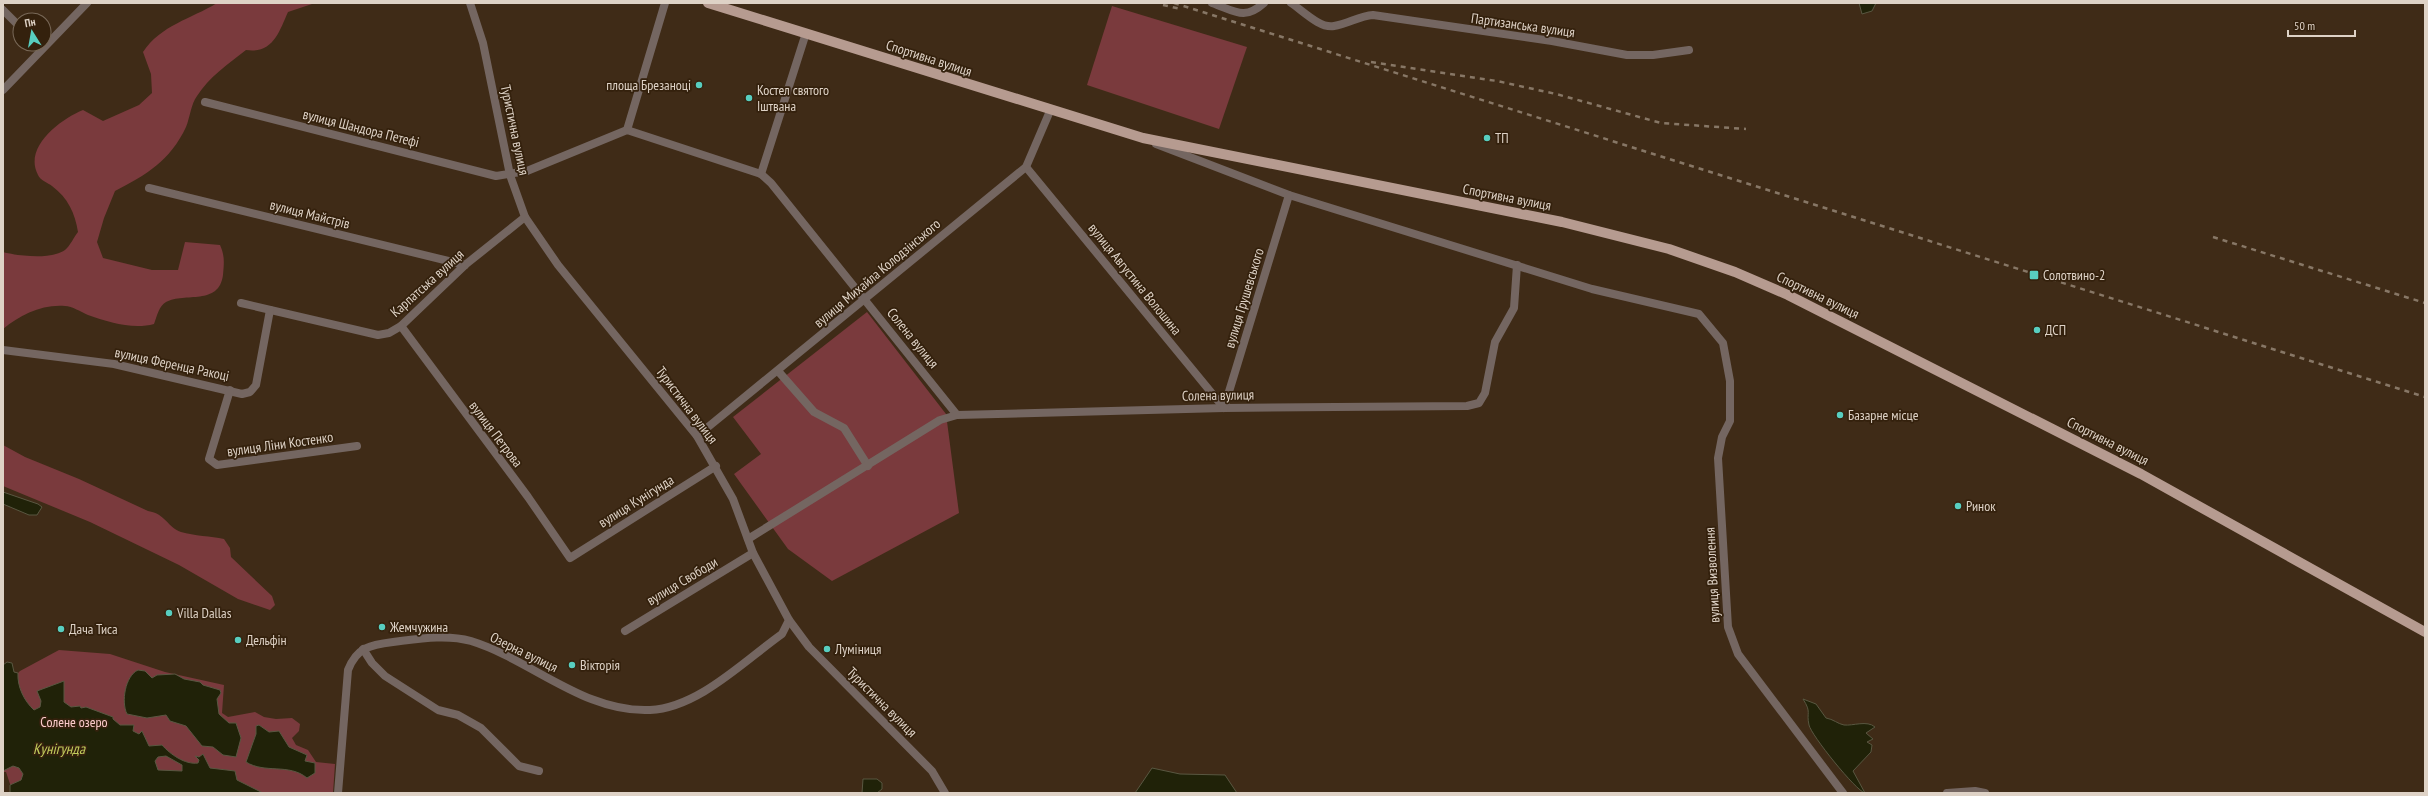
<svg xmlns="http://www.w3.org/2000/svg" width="2428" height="796" font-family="'PT Sans Narrow',sans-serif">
	<rect width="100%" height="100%" fill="#3f2b17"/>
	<g fill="#7a3a3d">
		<path d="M217,3H315L288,12C279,32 273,54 246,50C228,64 209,77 197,96C191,104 190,117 186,127C170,161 146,175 115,191L104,218L97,242L103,258L152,270H178L185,242L220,245C225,256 224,263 223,275C219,306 185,292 166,302C159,306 157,316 154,324C133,330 108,322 88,315C81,312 72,306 65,306C42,304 20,315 3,329V252C18,256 51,260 65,250C70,246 74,237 78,232C75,213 68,198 52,186C48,183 40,180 38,175C23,147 61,119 83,110L103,121L139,105L152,93L151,74L143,52C161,25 191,19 217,3Z"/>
		<path d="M1112,6L1247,47L1219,129L1087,85Z"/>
		<path d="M867,312L946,414L959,513L832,581L788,549L734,474L761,454L733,417Z"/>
		<path d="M3,445L25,457L79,479L148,511C166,514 167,527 181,532C194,536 211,536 224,539L230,548L231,557L272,596L275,605L270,610L238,599L179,565L90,522L3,486Z"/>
		<path d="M59,650L110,654L165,672L224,685L222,713L228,717L255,712L264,717L276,719L292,718L300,724L299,731L292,738L296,745L308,750L316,762L335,764L333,793H13L6,772H3V683L11,680L20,671Z"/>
	</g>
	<g fill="#202208" stroke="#595741" fill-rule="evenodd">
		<path d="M1859,3H1876L1872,11L1862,14Z"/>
		<path d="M3,492L38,504L42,507L37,515H29L3,504Z"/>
		<path d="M7,662L12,663L14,672L18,673C17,686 24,701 34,710L40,707L41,701L37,691L64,681V702L71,707L80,706L81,708L86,707L113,717V719L120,725H134L133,731L139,734L142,731L149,746L162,745C170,754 185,765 198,763L199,760L195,756L199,757L203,754L210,768L235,771L237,780L263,793H10V785L21,780L23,774L19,768L13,766L3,771V665ZM166,756L182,765V771L158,770L155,761L158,757Z"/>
		<path d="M138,670L145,671L152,678L157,675L175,674L184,679L200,682L203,685L220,690L221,693L217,699L219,714L229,723H236L241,738L236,757L223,755L213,747L202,746L186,726L170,721L166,715L147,718L127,714C121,702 125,676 138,670Z"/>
		<path d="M1803,699L1816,704L1826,718C1833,719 1838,724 1844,725C1853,726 1867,720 1875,727L1866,733L1873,739L1867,742L1872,745L1871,752L1853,771L1865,793C1856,791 1811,735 1809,725C1806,712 1812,713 1803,699Z"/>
		<path d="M259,725L269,732L279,731L289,747L307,755L305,761L315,763V773L307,778C289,763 265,774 246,762L256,734V726Z"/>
		<path d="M1152,768L1180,774L1225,775L1237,793H1135Z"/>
		<path d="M863,779H877L882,783V789L877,793H862Z"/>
	</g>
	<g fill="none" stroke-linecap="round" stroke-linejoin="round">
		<g stroke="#746661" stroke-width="8">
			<path d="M1212,3C1235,11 1244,21 1264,3"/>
			<path d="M1291,3C1302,10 1320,29 1334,26C1348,24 1359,16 1373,15L1552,41L1627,55H1653L1689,50"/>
			<path d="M3,10L20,27"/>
			<path d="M3,90L87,3"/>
			<path d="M205,102L496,176L527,171L627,130L761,174L771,183L957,415L1224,408L1467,406L1479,403L1485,393L1495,342L1514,308L1517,265"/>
			<path d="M627,130L665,3"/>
			<path d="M1156,144L1289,195L1592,289L1699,314L1723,343L1730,381V421L1722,437L1718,458L1728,627L1738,654L1843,793"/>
			<path d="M1026,167L1224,408"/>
			<path d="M761,174L806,33"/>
			<path d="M149,188L465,265"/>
			<path d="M241,303L378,335L389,333L401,326L465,265L525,217"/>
			<path d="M401,326L528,497L570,558L716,466"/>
			<path d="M3,350L114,364L242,394L250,392L256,385L270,310"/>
			<path d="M778,371L814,412L844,428L868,466"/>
			<path d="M230,390L209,459L217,465L357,446"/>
			<path d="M1224,408L1289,195"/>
			<path d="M697,436L1026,167L1050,111"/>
			<path d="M748,539L940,420L957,415"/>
			<path d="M789,620L809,647L932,771L945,793"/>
			<path d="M625,631L753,553"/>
			<path d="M363,649L372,663L385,676L438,710L458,715L481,728L519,766L539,771"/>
			<path d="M1947,793L1975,791L1985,793"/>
		</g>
		<path stroke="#746661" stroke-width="8" d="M338,793L348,670C357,647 370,645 393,642C418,639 446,634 471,641C532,660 584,713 650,710C698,708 744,661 782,634L789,620L753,553L733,499L697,436L558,265L525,217L510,175L483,43L470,3"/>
		<path stroke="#b69b90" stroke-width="10" d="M708,3L1143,138L1562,222L1669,249L1735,272L1788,295L2141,474L2425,632"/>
		<g stroke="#877766" stroke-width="2.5" stroke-dasharray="5 5" stroke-linecap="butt">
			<path d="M1174,3L2425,397"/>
			<path d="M1163,5L1181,9"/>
			<path d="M1371,62L1497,81L1556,94L1661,123L1746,129"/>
			<path d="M2213,237L2425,303"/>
		</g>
	</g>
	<g fill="#58cec0" stroke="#34210d" stroke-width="1.5">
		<circle cx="699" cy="85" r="4"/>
		<circle cx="749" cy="98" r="4"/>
		<circle cx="1487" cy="138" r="4"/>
		<rect x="2029" y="270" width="10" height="10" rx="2"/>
		<circle cx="2037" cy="330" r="4"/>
		<circle cx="1840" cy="415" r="4"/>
		<circle cx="1958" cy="506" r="4"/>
		<circle cx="169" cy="613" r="4"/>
		<circle cx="382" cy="627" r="4"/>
		<circle cx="61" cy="629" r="4"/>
		<circle cx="238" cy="640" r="4"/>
		<circle cx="827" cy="649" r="4"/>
		<circle cx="572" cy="665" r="4"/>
	</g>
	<g text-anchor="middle" stroke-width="3.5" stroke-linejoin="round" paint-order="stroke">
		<g font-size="14" fill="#ded2c6" stroke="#34210d">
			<text transform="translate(1523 25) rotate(8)" y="5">Партизанська вулиця</text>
			<text transform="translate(929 58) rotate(18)" y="5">Спортивна вулиця</text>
			<text transform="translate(361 128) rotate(14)" y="5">вулиця Шандора Петефі</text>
			<text transform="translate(515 130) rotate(78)" y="5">Туристична вулиця</text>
			<text transform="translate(1507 197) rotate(11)" y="5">Спортивна вулиця</text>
			<text transform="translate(310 214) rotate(14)" y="5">вулиця Майстрів</text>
			<text transform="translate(877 273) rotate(-40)" y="5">вулиця Михайла Колодзінського</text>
			<text transform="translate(1135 279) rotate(51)" y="5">вулиця Августина Волошина</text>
			<text transform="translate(427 283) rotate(-42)" y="5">Карпатська вулиця</text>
			<text transform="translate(1818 295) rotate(26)" y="5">Спортивна вулиця</text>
			<text transform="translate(1244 298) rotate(-73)" y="5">вулиця Грушевського</text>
			<text transform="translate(913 338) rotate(51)" y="5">Солена вулиця</text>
			<text transform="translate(172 364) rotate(12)" y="5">вулиця Ференца Ракоці</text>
			<text transform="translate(1218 395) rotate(-1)" y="5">Солена вулиця</text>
			<text transform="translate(687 405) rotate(53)" y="5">Туристична вулиця</text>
			<text transform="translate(496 434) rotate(53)" y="5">вулиця Петрова</text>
			<text transform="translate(2108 441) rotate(27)" y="5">Спортивна вулиця</text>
			<text transform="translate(280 444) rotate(-8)" y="5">вулиця Ліни Костенко</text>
			<text transform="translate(636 501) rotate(-32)" y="5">вулиця Кунігунда</text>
			<text transform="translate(1712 575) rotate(-93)" y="5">вулиця Визволення</text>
			<text transform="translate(682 581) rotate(-31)" y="5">вулиця Свободи</text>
			<text transform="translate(524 652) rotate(26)" y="5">Озерна вулиця</text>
			<text transform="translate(882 702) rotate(45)" y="5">Туристична вулиця</text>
		</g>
		<g font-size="14" fill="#ded2c6" stroke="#34210d" text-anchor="start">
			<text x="691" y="90" text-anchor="end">площа Брезаноці</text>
			<text x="757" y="95">Костел святого<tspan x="757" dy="16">Іштвана</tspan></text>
			<text x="1495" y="143">ТП</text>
			<text x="2043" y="280">Солотвино-2</text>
			<text x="2045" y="335">ДСП</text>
			<text x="1848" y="420">Базарне місце</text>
			<text x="1966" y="511">Ринок</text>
			<text x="177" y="618">Villa Dallas</text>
			<text x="390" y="632">Жемчужина</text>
			<text x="69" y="634">Дача Тиса</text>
			<text x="246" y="645">Дельфін</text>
			<text x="835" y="654">Луміниця</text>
			<text x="580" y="670">Вікторія</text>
		</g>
		<g font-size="14" fill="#fccccc" stroke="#34210d">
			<text x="74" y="727">Солене озеро</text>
		</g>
		<g font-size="15" font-style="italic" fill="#c2cc5c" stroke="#34210d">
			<text x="59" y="754">Кунігунда</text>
		</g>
	</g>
	<rect width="2428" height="796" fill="none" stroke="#ded2c6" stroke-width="8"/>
	<g transform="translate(32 32) rotate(349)"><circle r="19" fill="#34210d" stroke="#786857"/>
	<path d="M0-3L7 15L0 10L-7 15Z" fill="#58cec0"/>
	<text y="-6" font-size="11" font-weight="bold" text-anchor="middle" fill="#ded2c6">Пн</text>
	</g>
	<path d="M2288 30v6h67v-6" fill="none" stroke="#ded2c6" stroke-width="2"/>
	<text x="2294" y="30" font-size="12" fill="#ded2c6" stroke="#34210d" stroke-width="3" paint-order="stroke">50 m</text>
</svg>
